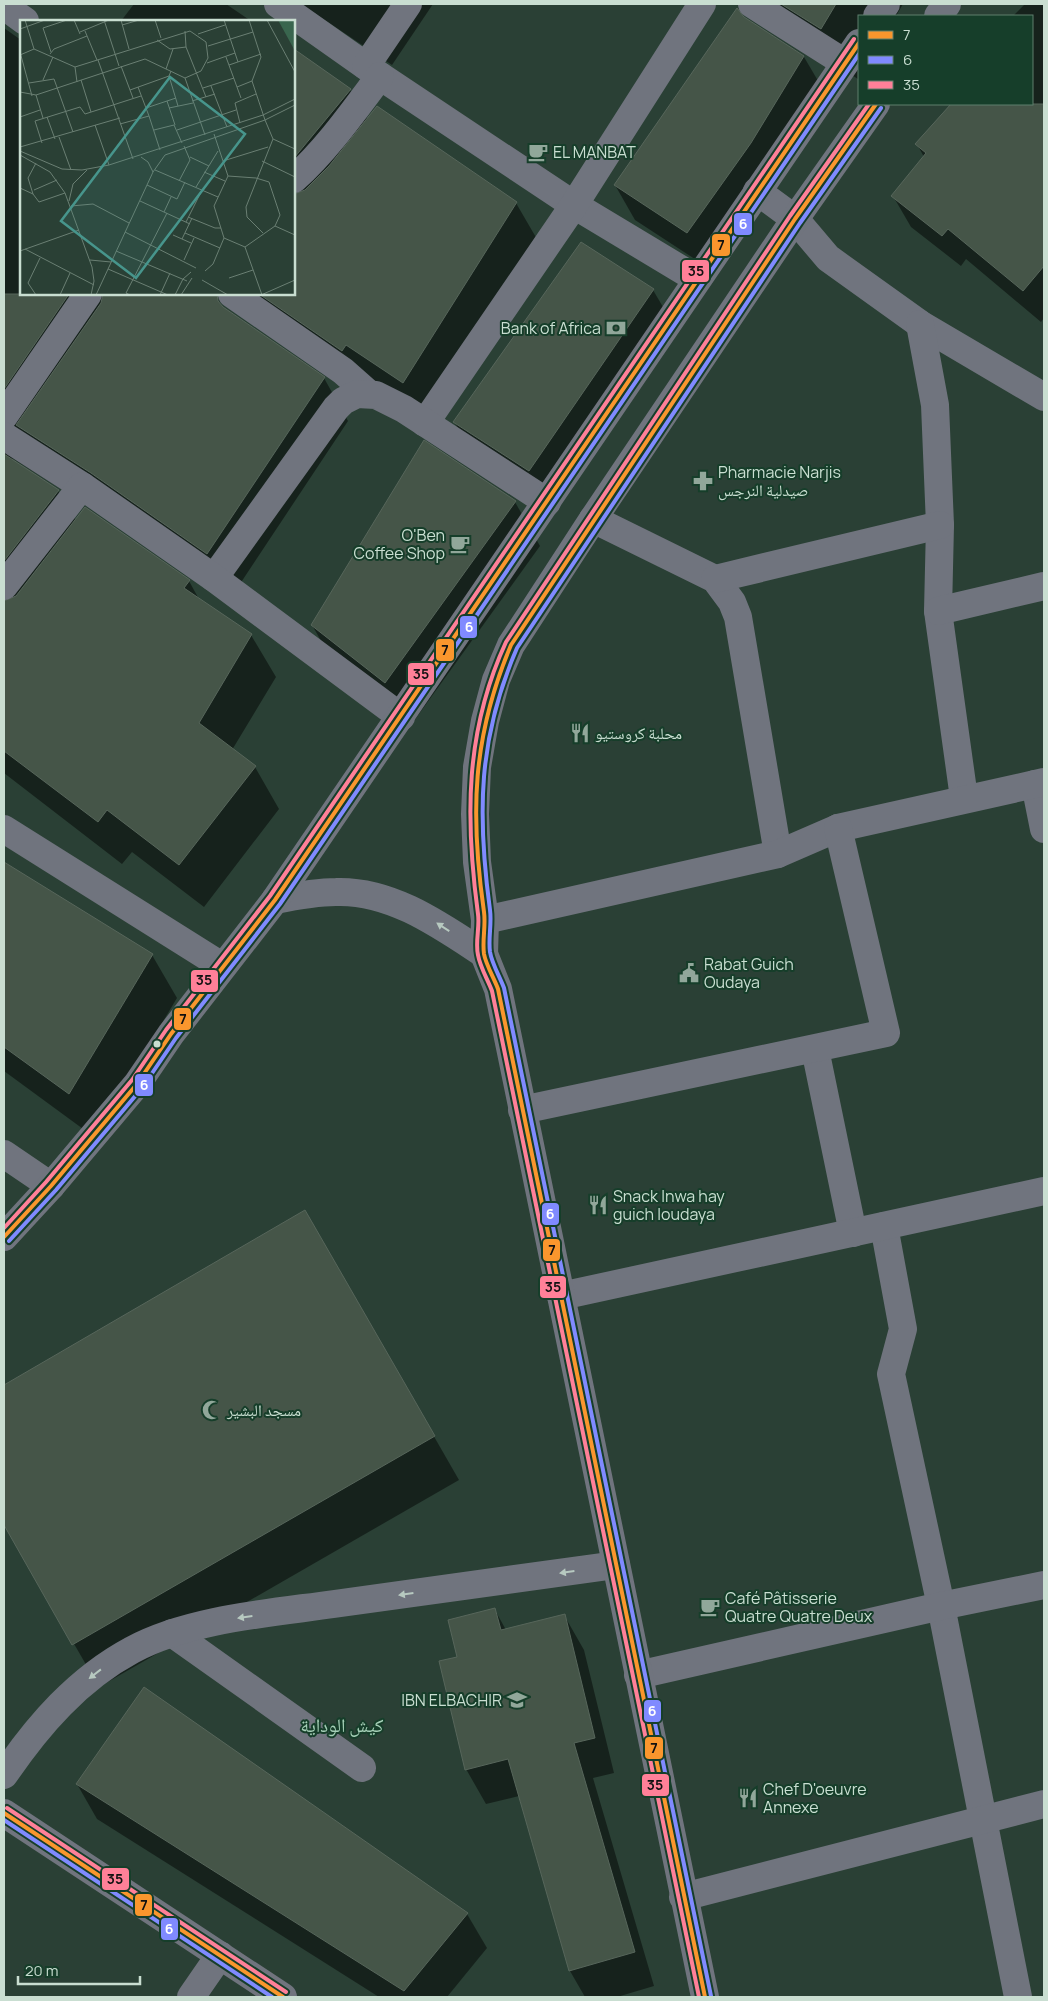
<svg xmlns="http://www.w3.org/2000/svg" width="1048" height="2001" font-family="Manrope,'Noto Naskh Arabic',sans-serif">
	<rect width="100%" height="100%" fill="#2a4035"/>
	<g fill="#0007">
		<path d="M134,4H226L251,21H121Z"/>
		<path d="M301,4H433L392,65Z"/>
		<path d="M749,4H903L896,16H859L858,79L786,33Z"/>
		<path d="M1025,4H1044V318L1041,322L966,259L961,266L911,227L893,196L924,157L917,144L953,104H1032V16H1013Z"/>
		<path d="M743,18L804,57L824,91L707,267L635,220L615,185Z"/>
		<path d="M4,28L21,40V294H214L224,309L324,378L348,421L232,596L12,458L14,462L58,491L76,521L189,581L200,601L251,635L276,677L232,750L255,767L279,809L204,907L132,852L122,864L4,773Z"/>
		<path d="M294,51L350,90L368,120L516,203L541,246L428,426L249,294H294Z"/>
		<path d="M653,290L673,324L549,505L475,457L455,423Z"/>
		<path d="M515,502L540,546L411,725L337,669L312,625Z"/>
		<path d="M4,863L152,955L177,998L94,1137L4,1071Z"/>
		<path d="M305,1212L459,1480L99,1687L4,1523V1386Z"/>
		<path d="M495,1610L506,1630L564,1615L584,1650L614,1773L593,1778L654,1986L617,1997H585L570,1971L519,1796L486,1804L466,1769L459,1658Z"/>
		<path d="M77,1784L467,1914L487,1948L447,1997H379L97,1819Z"/>
	</g>
	<g fill="#455548" stroke="#57665b">
		<path d="M781,4H836L821,29Z"/>
		<path d="M737,8L744,17L804,56L751,143L687,233L614,185Z"/>
		<path d="M294,49L351,89L294,158Z"/>
		<path d="M951,104H1044V266L1023,291L948,229L942,236L891,196L926,153L915,144Z"/>
		<path d="M377,106L517,202L403,383L346,345L342,351L259,294H294V194L305,190L329,166Z"/>
		<path d="M581,242L654,289L529,471L453,422Z"/>
		<path d="M4,294H69L4,389Z"/>
		<path d="M103,294H217L218,301L223,307L325,377L207,554L91,473L16,425L101,303Z"/>
		<path d="M424,440L516,501L385,683L311,625Z"/>
		<path d="M4,454L59,490L4,561Z"/>
		<path d="M85,507L190,580L184,588L252,634L199,723L256,766L179,865L107,810L98,822L4,751V601L16,596Z"/>
		<path d="M4,862L153,954L69,1094L4,1047Z"/>
		<path d="M305,1210L435,1436L72,1645L4,1525V1385Z"/>
		<path d="M495,1608L501,1630L565,1614L595,1738L574,1743L635,1952L569,1971L508,1759L465,1770L439,1661L457,1657L448,1620Z"/>
		<path d="M144,1687L468,1913L404,1991L76,1784Z"/>
	</g>
	<g fill="none" stroke-linecap="round" stroke-linejoin="round">
		<g stroke="#70747e" stroke-width="28">
			<path d="M278,4L380,76L574,205L697,279"/>
			<path d="M752,4L845,63"/>
			<path d="M4,6L25,21"/>
			<path d="M877,16L886,4"/>
			<path d="M938,16L947,4"/>
			<path d="M366,66L408,4"/>
			<path d="M294,179C327,149 353,112 380,76"/>
			<path d="M757,191L795,219L828,258L920,324L1044,397"/>
			<path d="M232,294L343,371L369,394"/>
			<path d="M920,324L935,405L940,525L938,611L964,798"/>
			<path d="M4,416L88,294"/>
			<path d="M425,423L574,205L702,4"/>
			<path d="M4,436L82,486"/>
			<path d="M593,519L715,579L732,602L738,617L778,854"/>
			<path d="M214,578L336,408L343,401L357,394L376,395L404,409L547,502"/>
			<path d="M715,579L940,525"/>
			<path d="M4,586L82,486L214,578L401,717"/>
			<path d="M938,611L1044,586"/>
			<path d="M1035,784L1044,829"/>
			<path d="M4,829L222,966"/>
			<path d="M275,900C295,896 316,892 336,892C391,890 440,925 484,954"/>
			<path d="M485,920L778,854L838,828L1044,782"/>
			<path d="M815,1049L853,1233"/>
			<path d="M522,1110L886,1033L838,828"/>
			<path d="M4,1154L51,1186"/>
			<path d="M884,1226L903,1329L891,1374L941,1606L1018,1997"/>
			<path d="M4,1237L51,1186L137,1084L171,1034L275,900L859,43"/>
			<path d="M561,1296L1044,1191"/>
			<path d="M172,1633L362,1768"/>
			<path d="M638,1675L941,1606L1044,1585"/>
			<path d="M4,1775C38,1725 78,1679 132,1650C189,1619 271,1613 334,1604C428,1591 522,1578 616,1565"/>
			<path d="M4,1813L283,1997"/>
			<path d="M683,1897L1044,1804"/>
			<path d="M191,1997L220,1955"/>
			<path d="M705,1997L498,989L484,954L485,920L477,862L475,814L477,767L485,721L496,680L511,645L593,519L795,219L876,104"/>
		</g>
		<defs>
			<g id="bus-1">
				<path d="M4,1237L51,1186L137,1084L171,1034L275,900L859,43"/>
				<path d="M4,1813L283,1997"/>
				<path d="M705,1997L498,989C494,978 486,965 484,954C482,940 486,926 484,912C470,814 472,737 511,645L795,219L876,104"/>
			</g>
			<g id="bus-2">
				<path d="M9,1241L56,1190L142,1088L176,1038L280,904L859,54"/>
				<path d="M4,1820L272,1997"/>
				<path d="M711,1996L504,988C500,977 492,964 490,952C488,938 492,924 490,910C477,814 478,738 517,648L800,223L881,108"/>
			</g>
			<g id="bus-3">
				<path d="M4,1228L46,1182L132,1080L166,1030L270,896L854,39"/>
				<path d="M7,1808L286,1992"/>
				<path d="M699,1997L492,991C488,980 480,967 478,955C475,942 480,927 478,914C465,818 465,731 506,642L790,216L869,104"/>
			</g>
		</defs>
		<use href="#bus-1" stroke="#163e2a" stroke-width="8"/>
		<use href="#bus-2" stroke="#163e2a" stroke-width="8"/>
		<use href="#bus-3" stroke="#163e2a" stroke-width="8"/>
		<use href="#bus-1" stroke="#fa962d" stroke-width="4"/>
		<use href="#bus-2" stroke="#808aff" stroke-width="4"/>
		<use href="#bus-3" stroke="#ff8098" stroke-width="4"/>
	</g>
	<defs><path id="oneway-solid" d="M-6-.8H1V-3.2L6.5 0L1 3.2V.8H-6Z" transform="scale(1.25)"/></defs>
	<g fill="#b7c9c0">
		<use href="#oneway-solid" transform="translate(443 927) rotate(-147)"/>
		<use href="#oneway-solid" transform="translate(567 1572) rotate(172)"/>
		<use href="#oneway-solid" transform="translate(406 1594) rotate(172)"/>
		<use href="#oneway-solid" transform="translate(245 1617) rotate(172)"/>
		<use href="#oneway-solid" transform="translate(95 1674) rotate(142)"/>
	</g>
	<defs>
		<symbol id="cafe-bare" viewBox="-9 -9 18 18"><path d="M-5.5-4.5H6V0H3Q3 3.5 0 3.5H-2.5Q-5.5 3.5-5.5 0ZM3-3.2v2h1.7v-2ZM-6 4.5H4V6H-6Z" fill="#91a79a" stroke="#163e2a" stroke-width="2.5" paint-order="stroke"/></symbol>
		<symbol id="bank-bare" viewBox="-9 -9 18 18"><path d="M-6-4H6V4H-6ZM0-2.3a2.3 2.3 0 1 0 0 4.6a2.3 2.3 0 1 0 0-4.6Z" fill="#91a79a" stroke="#163e2a" stroke-width="2.5" paint-order="stroke"/></symbol>
		<symbol id="pharmacy-bare" viewBox="-9 -9 18 18"><path d="M-2-6h4v4h4v4h-4v4h-4v-4h-4v-4h4Z" fill="#91a79a" stroke="#163e2a" stroke-width="2.5" paint-order="stroke"/></symbol>
		<symbol id="restaurant-bare" viewBox="-9 -9 18 18"><path d="M-5-6h1v4h1v-4h1v4h1v-4h1v5L-1.5 .5V6h-2V.5L-5-1ZM5-6V6H3V1.5H1.5Q1.5-4 5-6Z" fill="#91a79a" stroke="#163e2a" stroke-width="2.5" paint-order="stroke"/></symbol>
		<symbol id="civic-bare" viewBox="-9 -9 18 18"><path d="M-.6-6.5H3V-4.5H.6V-3L4-1V1h2V6H-6V1h2V-1L-.6-3ZM-1.2 2.5V6h2.4V2.5Z" fill="#91a79a" stroke="#163e2a" stroke-width="2.5" paint-order="stroke"/></symbol>
		<symbol id="mosque-bare" viewBox="-9 -9 18 18"><path d="M3.5-4.9A6 6 0 1 0 3.5 4.9A5 5 0 1 1 3.5-4.9Z" fill="#91a79a" stroke="#163e2a" stroke-width="2.5" paint-order="stroke"/></symbol>
		<symbol id="school-bare" viewBox="-9 -9 18 18"><path d="M0-5L7-2L0 1L-7-2ZM-4 1L0 2.5L4 1V4Q0 6-4 4Z" fill="#91a79a" stroke="#163e2a" stroke-width="2.5" paint-order="stroke"/></symbol>
	</defs>
	<g fill-rule="evenodd">
		<use href="#cafe-bare" x="524" y="138" width="28" height="28"/>
		<use href="#bank-bare" x="602" y="314" width="28" height="28"/>
		<use href="#pharmacy-bare" x="689" y="467" width="28" height="28"/>
		<use href="#cafe-bare" x="446" y="530" width="28" height="28"/>
		<use href="#restaurant-bare" x="566" y="719" width="28" height="28"/>
		<use href="#civic-bare" x="675" y="959" width="28" height="28"/>
		<use href="#restaurant-bare" x="584" y="1191" width="28" height="28"/>
		<use href="#mosque-bare" x="198" y="1396" width="28" height="28"/>
		<use href="#cafe-bare" x="696" y="1593" width="28" height="28"/>
		<use href="#school-bare" x="503" y="1686" width="28" height="28"/>
		<use href="#restaurant-bare" x="734" y="1784" width="28" height="28"/>
	</g>
	<circle fill="#c9ded1" stroke="#163e2a" stroke-width="2" cx="157" cy="1044" r="4.5"/>
	<g text-anchor="middle" stroke-width="4" stroke-linejoin="round" paint-order="stroke">
		<g font-size="16" fill="#c9ded1" stroke="#163e2a" text-anchor="start">
			<text x="553" y="158">EL MANBAT</text>
			<text x="601" y="334" text-anchor="end">Bank of Africa</text>
			<text x="718" y="478">Pharmacie Narjis<tspan x="718" dy="18">صيدلية النرجس</tspan></text>
			<text x="445" y="541" text-anchor="end">O'Ben<tspan x="445" dy="18">Coffee Shop</tspan></text>
			<text x="595" y="739">محلبة كروستيو</text>
			<text x="704" y="970">Rabat Guich<tspan x="704" dy="18">Oudaya</tspan></text>
			<text x="613" y="1202">Snack Inwa hay<tspan x="613" dy="18">guich loudaya</tspan></text>
			<text x="227" y="1416">مسجد البشير</text>
			<text x="725" y="1604">Café Pâtisserie<tspan x="725" dy="18">Quatre Quatre Deux</tspan></text>
			<text x="502" y="1706" text-anchor="end">IBN ELBACHIR</text>
			<text x="763" y="1795">Chef D'oeuvre<tspan x="763" dy="18">Annexe</tspan></text>
		</g>
		<g font-size="19" fill="#a5d0b7" stroke="#163e2a">
			<text x="342" y="1732">كيش الوداية</text>
		</g>
	</g>
	<g transform="translate(20 20)">
		<rect width="275" height="275" fill="#2a4035"/>
		<path d="M275,0V31L258,0Z" fill="#39664e"/>
		<path fill="none" stroke="#6a7f73" stroke-width="1" d="M5,0L14,29M54,0L60,14M84,0L99,46M101,0L109,29M135,0L141,18M204,0L218,42M229,0L241,37L232,61L245,100L253,119L275,129M247,0L275,52M102,5L119,0M0,9L25,0M65,11L77,40M165,11L166,27M60,12L89,0M178,14L205,5M137,20L150,29L166,27L186,77M188,26L233,12M0,32L12,76M31,32L23,8L47,0M30,34L34,29L67,16M0,35L14,29L55,47L170,11L186,22L188,38L181,51L165,58M206,37L221,78M78,40L113,139M187,43L215,33M209,45L241,34M101,46L113,78M55,47L57,62M146,49L153,29M149,56L158,86M23,60L33,37M61,60L71,92M9,63L34,59L53,112M191,66L207,107M118,67L129,96M217,67L232,61M183,68L214,58M110,70L149,56L151,51M0,72L16,75L125,39L165,58L185,115M16,75L23,98M147,81L155,105M172,81L195,74M126,88L156,78M149,88L173,83M0,97L20,90M27,97L35,119M220,103L215,83L236,74M100,104L129,96L140,130M75,105L89,145M134,110L154,105L162,123M157,110L216,90M39,117L51,150M22,123L15,101L60,87L65,94L121,76M0,127L100,98M0,131L42,149L62,150L89,145L243,95L275,79M0,135L30,152L45,173L72,247L74,261L71,275M121,137L128,142L133,152M170,137L189,146M203,141L248,127M242,141L275,157M135,150L198,177M184,152L205,161M159,161L170,140L164,126M127,165L157,179L165,162M176,167L198,131M0,168L13,174L19,182L45,173M14,170L37,160M13,174L8,158L16,143M49,181L53,164L67,150M120,181L170,204M51,186L73,184L109,203M144,192L151,177M168,197L195,208H201M166,202L182,170M255,206L275,215M105,212L176,248M165,213L200,228M243,213L227,197L226,187L253,119M153,215L171,223M204,218L225,227L255,206L260,195L249,162L236,158L208,156M162,219L172,198M225,227L242,275M5,229L74,265M0,231L59,210M96,231L167,261M70,240L91,242M164,240L174,218M88,249L148,275M185,251L193,244L204,218L194,186L208,156L194,114M209,258L233,250M182,260L208,275M16,275L8,263L20,238M40,275L50,253M76,275L133,152L145,135L245,100L275,85M110,275L106,273L147,193M140,275L150,253M155,275L163,259L171,252M161,275L172,258M241,275L275,260"/>
		<path fill="#47958c" fill-opacity="0.15" stroke="#47958c" stroke-width="2.5" d="M150,57L225,114L116,258L41,201Z"/>
		<rect width="275" height="275" fill="none" stroke="#c9ded1" stroke-width="2.5"/>
	</g>
	<g stroke="#163e2a" stroke-width="2">
		<rect x="733" y="212" width="20" height="24" rx="5" fill="#808aff"/>
		<rect x="711" y="233" width="20" height="24" rx="5" fill="#fa962d"/>
		<rect x="681" y="259" width="29" height="24" rx="5" fill="#ff8098"/>
		<rect x="459" y="615" width="19" height="24" rx="5" fill="#808aff"/>
		<rect x="435" y="638" width="20" height="24" rx="5" fill="#fa962d"/>
		<rect x="407" y="662" width="28" height="24" rx="5" fill="#ff8098"/>
		<rect x="190" y="969" width="29" height="24" rx="5" fill="#ff8098"/>
		<rect x="173" y="1007" width="19" height="24" rx="5" fill="#fa962d"/>
		<rect x="134" y="1073" width="20" height="24" rx="5" fill="#808aff"/>
		<rect x="541" y="1202" width="19" height="24" rx="5" fill="#808aff"/>
		<rect x="542" y="1238" width="19" height="24" rx="5" fill="#fa962d"/>
		<rect x="539" y="1275" width="28" height="24" rx="5" fill="#ff8098"/>
		<rect x="643" y="1699" width="19" height="24" rx="5" fill="#808aff"/>
		<rect x="644" y="1736" width="20" height="24" rx="5" fill="#fa962d"/>
		<rect x="641" y="1773" width="29" height="24" rx="5" fill="#ff8098"/>
		<rect x="101" y="1867" width="29" height="24" rx="5" fill="#ff8098"/>
		<rect x="134" y="1893" width="19" height="24" rx="5" fill="#fa962d"/>
		<rect x="160" y="1917" width="19" height="24" rx="5" fill="#808aff"/>
	</g>
	<g font-size="14" text-anchor="middle" font-weight="bold" fill="#fff">
		<text x="743" y="229">6</text>
		<text x="469" y="632">6</text>
		<text x="144" y="1090">6</text>
		<text x="550" y="1219">6</text>
		<text x="652" y="1716">6</text>
		<text x="169" y="1934">6</text>
	</g>
	<g font-size="14" text-anchor="middle" font-weight="bold" fill="#111">
		<text x="721" y="250">7</text>
		<text x="696" y="276">35</text>
		<text x="445" y="655">7</text>
		<text x="421" y="679">35</text>
		<text x="204" y="985">35</text>
		<text x="183" y="1024">7</text>
		<text x="552" y="1255">7</text>
		<text x="553" y="1292">35</text>
		<text x="654" y="1753">7</text>
		<text x="655" y="1790">35</text>
		<text x="115" y="1884">35</text>
		<text x="144" y="1910">7</text>
	</g>
	<rect width="1048" height="2001" fill="none" stroke="#c9ded1" stroke-width="10"/>
	<rect x="858" y="15" width="175" height="90" fill="#163e2a" stroke="#5e7e6d"/>
	<rect x="868" y="31" width="25" height="8" fill="#fa962d" stroke="#5e7e6d"/>
	<text x="903" y="40" font-size="15" fill="#c9ded1">7</text>
	<rect x="868" y="56" width="25" height="8" fill="#808aff" stroke="#5e7e6d"/>
	<text x="903" y="65" font-size="15" fill="#c9ded1">6</text>
	<rect x="868" y="81" width="25" height="8" fill="#ff8098" stroke="#5e7e6d"/>
	<text x="903" y="90" font-size="15" fill="#c9ded1">35</text>
	<path d="M18 1976v8h122v-8" fill="none" stroke="#c9ded1" stroke-width="2.5"/>
	<text x="25" y="1976" font-size="15" fill="#c9ded1" stroke="#163e2a" stroke-width="4" paint-order="stroke">20 m</text>
</svg>
